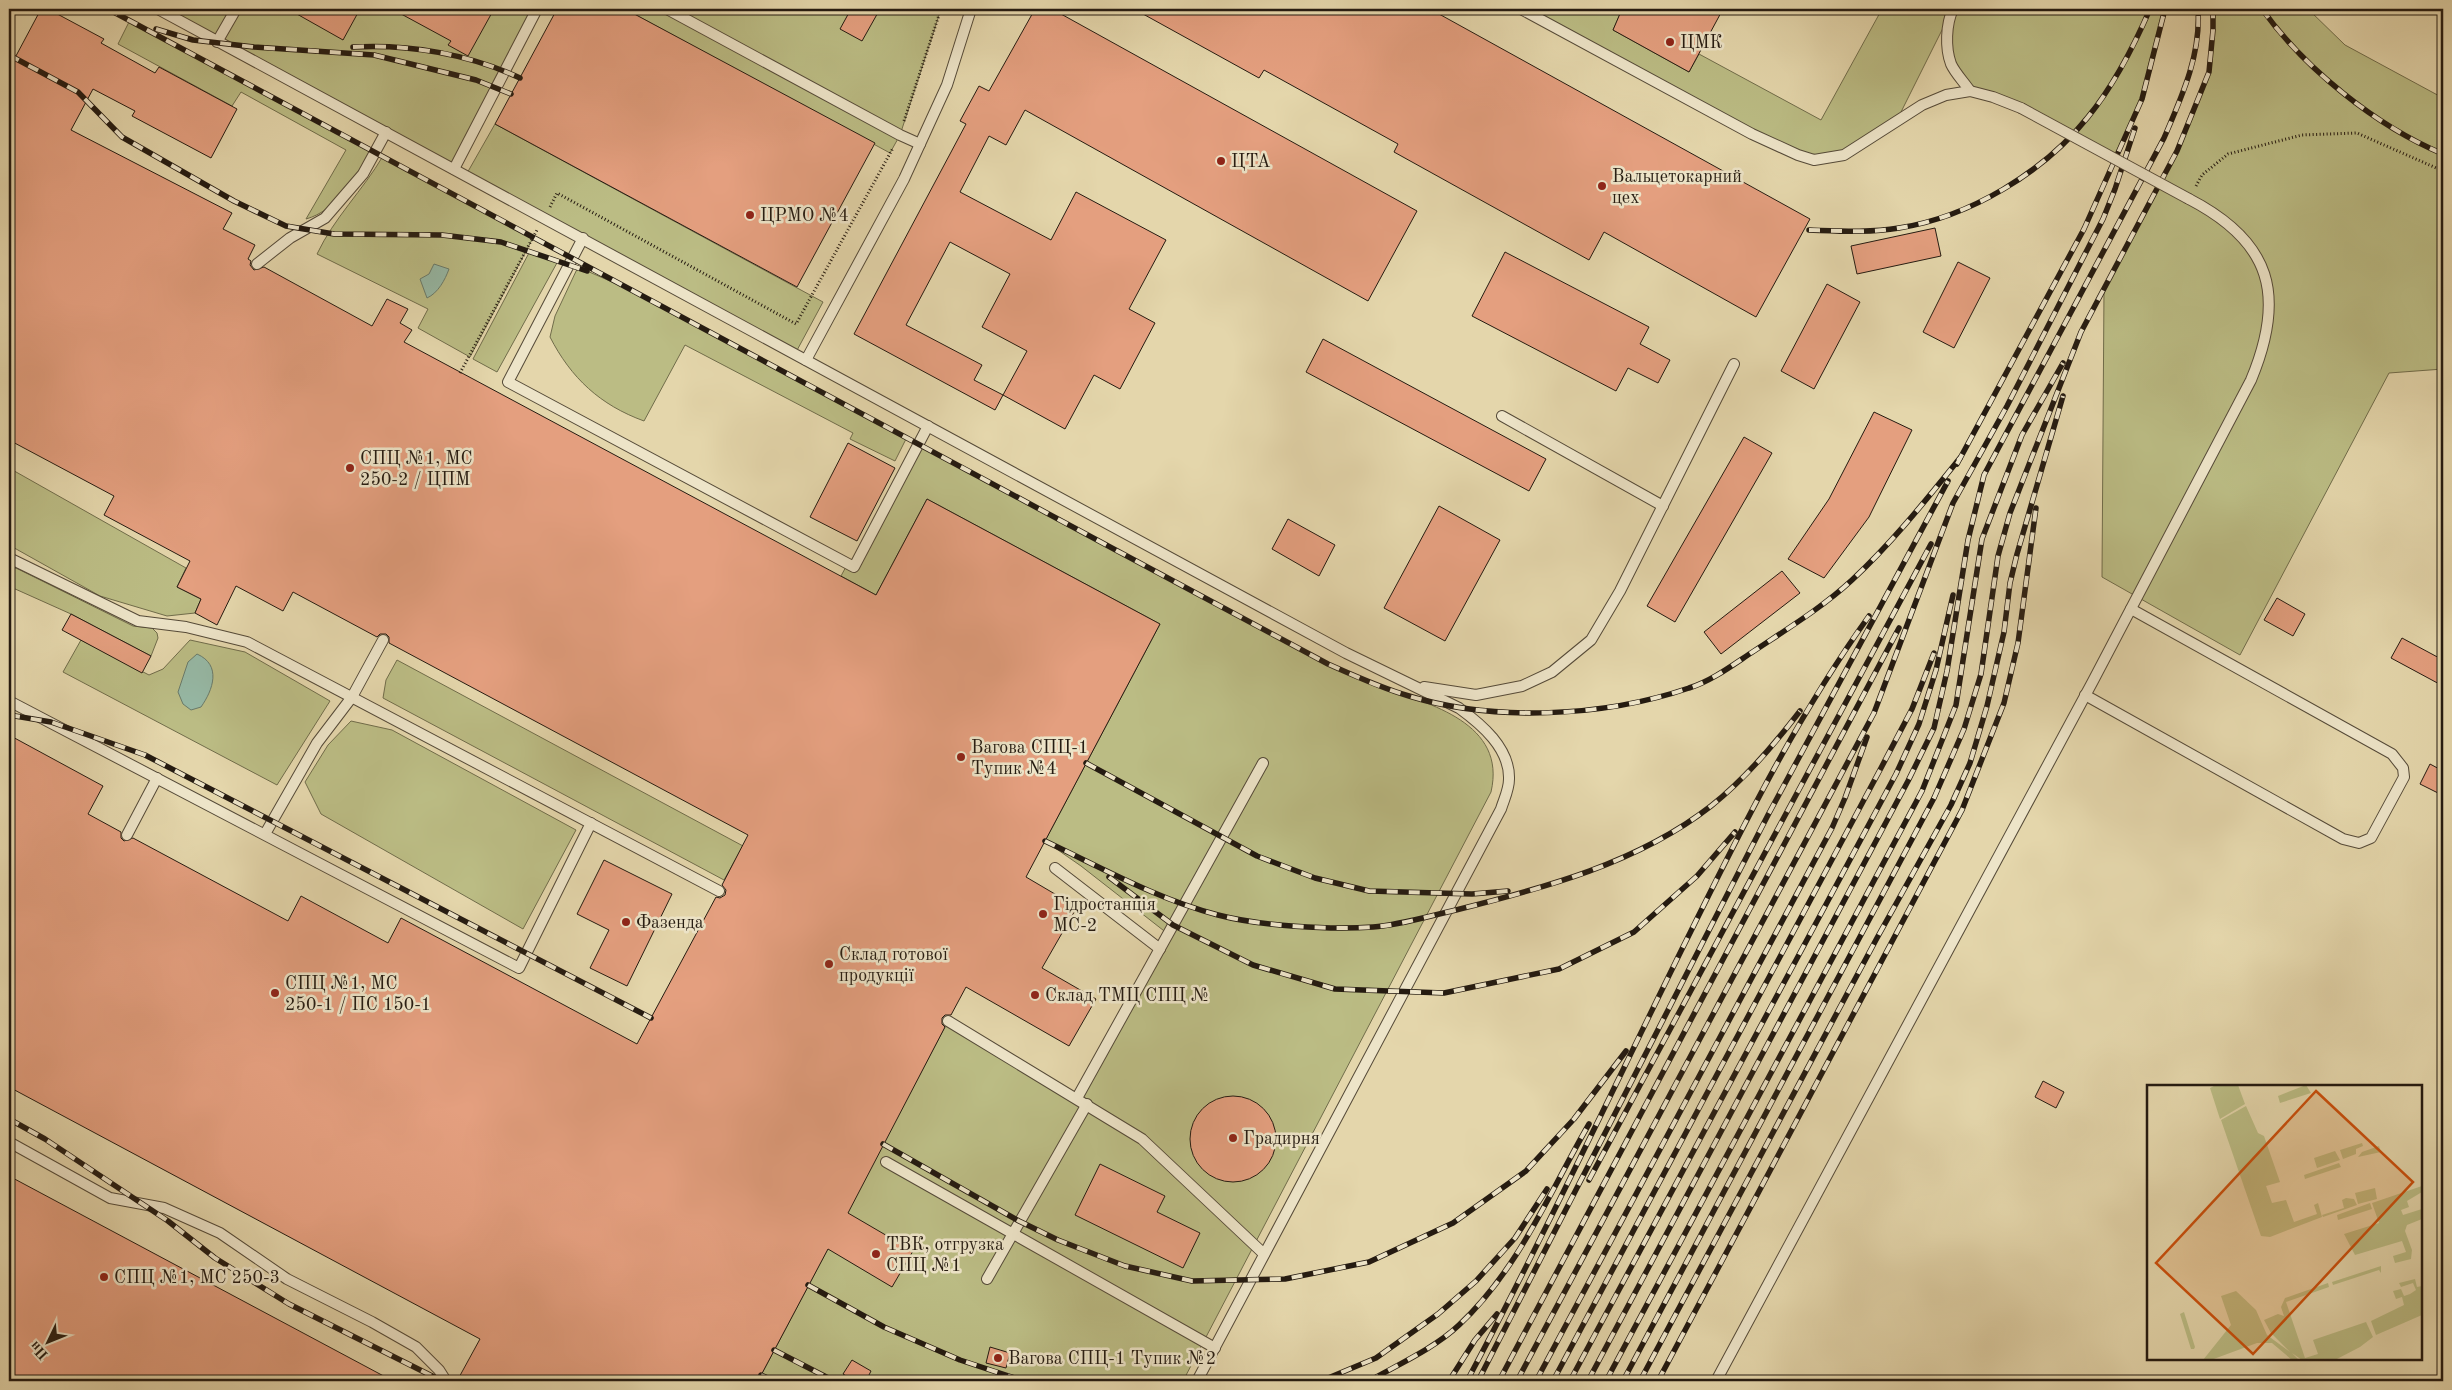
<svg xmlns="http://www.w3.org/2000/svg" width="2452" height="1390" font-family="'Old Standard TT',serif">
	<rect width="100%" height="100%" fill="#e4d6ab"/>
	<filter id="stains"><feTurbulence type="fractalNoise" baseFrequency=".004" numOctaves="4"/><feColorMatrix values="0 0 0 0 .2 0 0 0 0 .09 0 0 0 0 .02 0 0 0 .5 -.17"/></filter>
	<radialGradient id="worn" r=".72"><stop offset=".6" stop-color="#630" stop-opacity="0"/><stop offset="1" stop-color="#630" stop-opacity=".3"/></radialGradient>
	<g fill="#bbbc84" stroke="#706c4a">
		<path d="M158,9H537L454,169Z"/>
		<path d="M625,9H941L900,135L890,153Z"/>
		<path d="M1521,9H1614L1621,12L1613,30L1689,72L1699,54L1821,120L1882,9H2165L2142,99L2116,159L2021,108L1970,91L1951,65L1950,14L1896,122L1844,155H1798Z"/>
		<path d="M2213,9H2308L2345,45L2443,98V369L2389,373L2240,655L2102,577L2104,289L2177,151L2208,72L2213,30Z"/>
		<path d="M130,20L373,150C358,176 336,211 306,219L346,150L241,92L232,106L118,44Z"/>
		<path d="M495,124L823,302L795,354L466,175Z"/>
		<path d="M383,156L534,236L470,357L418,328L428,309L317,254C334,218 363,190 383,156Z"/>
		<path d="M530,251L558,261L497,372L473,359Z"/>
		<path d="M578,267L644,296L907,437L895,461L850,439L853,433L685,345L644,421C600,405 571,378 550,337L555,316Z"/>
		<path d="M919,445L1328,664C1346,672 1363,680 1381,687C1430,704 1507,723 1491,792L1183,1381H758L948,1021L1077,1098L1168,934L1081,866L1045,841L1160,624L927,499L876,595L841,576L848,563L854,566Z"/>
		<path d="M9,468L186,568L177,587L201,599L195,613L167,616L100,596L9,545Z"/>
		<path d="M16,568L133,626L152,628L157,633L158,638L151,656L71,614L13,588L9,594V570Z"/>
		<path d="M81,640L149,675L163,669L190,640L245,652L330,701L277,785L63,672Z"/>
		<path d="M397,660L743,846L724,880L383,698L386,680Z"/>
		<path d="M351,721L392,730L576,830L523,929L321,814L305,782L328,745Z"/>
	</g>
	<g fill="#96b9a6" stroke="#697a6a">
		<path d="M434,264L449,269C445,280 438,293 427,298L420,279L429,274Z"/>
		<path d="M197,654C222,665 213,690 201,707L191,710L183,704L178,692L188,662Z"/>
	</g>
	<g fill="#e49f7f" stroke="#251b11" fill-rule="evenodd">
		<path d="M41,9H48L104,39L101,43L155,73L159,67L237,109L211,158L132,116L135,111L93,89L71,130L232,213L223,229L255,245L248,259L251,261L250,265L254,270L264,267L372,326L387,299L408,309L400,323L412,330L404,342L876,595L927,499L1160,624L1026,877L1077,907L1042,968L1096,999L1069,1046L966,987L951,1015H945L942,1018V1024L945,1027L848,1213L913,1251L892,1287L828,1249L758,1381H457L480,1339L9,1087V735L103,786L88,814L121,832V838L124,841L133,838L288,921L301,896L388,943L401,918L637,1044L716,897L720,898L725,895L726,890L722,885L748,835L389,643V637L386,634H380L377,637L293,592L283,611L236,586L217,625L195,613L201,599L177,587L190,561L104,515L114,496L9,440V69Z"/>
		<path d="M288,9H360L343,40Z"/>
		<path d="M392,9H494L468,56L448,45L451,41Z"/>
		<path d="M557,9H625L875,143L797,287L495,124Z"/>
		<path d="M851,9H880L862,41L840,29Z"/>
		<path d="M1035,9H1052L1417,211L1368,301L1025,110L1006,145L989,136L960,192L1051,240L1076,192L1166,240L1129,309L1155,323L1120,389L1094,375L1065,429L1003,395L995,410L854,334L966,124L960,121L979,86L989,91ZM950,242L1010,274L982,327L1027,351L1003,395L974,380L982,365L906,325Z"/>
		<path d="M1134,9H1430L1810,219L1756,317L1604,232L1589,260L1394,152L1398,144L1264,70L1259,78Z"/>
		<path d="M1622,9H1723L1689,72L1613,30Z"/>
		<path d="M1935,228L1941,256L1857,274L1851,246Z"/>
		<path d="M1505,252L1649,327L1640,344L1670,360L1658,383L1628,368L1616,391L1472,316Z"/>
		<path d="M1958,262L1990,278L1954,348L1923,332Z"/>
		<path d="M1827,284L1860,302L1814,389L1781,371Z"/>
		<path d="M1323,339L1546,459L1529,491L1306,372Z"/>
		<path d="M1874,412L1912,430L1869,517L1824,578L1788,559L1829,499Z"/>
		<path d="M1744,437L1772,453L1675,622L1647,606Z"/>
		<path d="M848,443L895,468L857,541L810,517Z"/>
		<path d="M1439,506L1500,540L1445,641L1384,608Z"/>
		<path d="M1288,519L1335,545L1319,576L1272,549Z"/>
		<path d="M1782,571L1800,593L1721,654L1704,632Z"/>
		<path d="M2277,598L2305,614L2293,636L2264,620Z"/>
		<path d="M71,614L151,656L142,673L62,630Z"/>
		<path d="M2402,638L2443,660V686L2391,658Z"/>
		<path d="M2430,764L2443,771V783L2438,793L2420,784Z"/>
		<path d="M604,860L672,894L627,986L590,968L609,930L577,914Z"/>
		<path d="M2043,1081L2064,1092L2056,1108L2035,1097Z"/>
		<circle cx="1233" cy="1139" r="43"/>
		<path d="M1100,1164L1165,1196L1157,1212L1200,1233L1183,1268L1075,1215Z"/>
		<path d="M9,1176L393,1381H9Z"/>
		<path d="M990,1347L1010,1353L1006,1368L986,1363Z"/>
		<path d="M852,1360L871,1371L866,1381H855L843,1374Z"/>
	</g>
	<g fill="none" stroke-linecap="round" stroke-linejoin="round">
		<defs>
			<g id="service">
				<path d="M158,9L1346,653L1459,708C1481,724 1510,748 1509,779C1509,790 1504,799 1501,809L1197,1381"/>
				<path d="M667,9L900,135L920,144"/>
				<path d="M1521,9L1752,134L1798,155L1814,160L1844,155L1922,105L1946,95L1970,91L1993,97L2021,108"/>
				<path d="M1953,9C1946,24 1945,48 1951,64C1955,73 1964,82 1970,91"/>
				<path d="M217,42L236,9"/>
				<path d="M454,169L537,9"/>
				<path d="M583,238L508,382L854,567L928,426"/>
				<path d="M257,264L290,238L325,218L363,174L386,132"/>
				<path d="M806,360L904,179L947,85L971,9"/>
				<path d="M1502,416L1663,506"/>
				<path d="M9,558L138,621L186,627L247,642L719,891"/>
				<path d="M1424,687L1476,695L1522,686L1552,672L1591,640L1620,591L1734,364"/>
				<path d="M2085,695L2343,839L2359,843L2371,838L2404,777L2403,768L2392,754L2131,609"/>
				<path d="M9,701L519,968L591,823"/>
				<path d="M265,834L317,743L352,697L383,640"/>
				<path d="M127,835L157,778"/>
				<path d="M1055,868L1160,949"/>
				<path d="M948,1021L1142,1139L1264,1254"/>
				<path d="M1077,1098L1263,763"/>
				<path d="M9,1142L110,1198L164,1208L220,1233L287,1279L372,1322L416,1347L439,1370L446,1381"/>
				<path d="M886,1162L1215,1348"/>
				<path d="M987,1279L1087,1104"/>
				<path d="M1716,1381L2093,681L2251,380C2286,296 2272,242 2189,199"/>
			</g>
		</defs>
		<use href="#service" stroke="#554a38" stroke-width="12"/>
		<g stroke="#251b11" stroke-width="3" stroke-dasharray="1 2.5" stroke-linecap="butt">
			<path d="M904,121L941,9"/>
			<path d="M2196,186L2202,175L2228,154L2302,135L2357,133L2443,171"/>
			<path d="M550,207L557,193L796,324L893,148"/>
			<path d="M460,373L537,230"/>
		</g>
		<use href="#service" stroke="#ede4c8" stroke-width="10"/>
		<defs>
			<g id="rail">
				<path d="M108,9L1328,664C1355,676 1381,688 1409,696C1494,722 1604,717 1689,688C1712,681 1734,664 1754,651C1787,629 1823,607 1852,580C1892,543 1926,500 1960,458"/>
				<path d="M2262,9C2304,68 2376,126 2443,154"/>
				<path d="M156,29L193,40L254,47L374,55L476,80L511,94"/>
				<path d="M353,47C409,44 469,54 520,78"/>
				<path d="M9,55L78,92L122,137L234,201L286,226L334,234L442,235L501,242L587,271"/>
				<path d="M1809,230C1839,231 1869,233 1899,228C1970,217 2044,172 2088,117C2114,85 2134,46 2150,9"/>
				<path d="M1957,464L2084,229L2142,99L2165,9"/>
				<path d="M9,715L51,722L145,755L651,1018"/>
				<path d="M1086,763L1257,856L1315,878L1369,891L1472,894L1508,891"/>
				<path d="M1045,841C1102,868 1157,899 1218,915C1260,926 1330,930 1373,927C1400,925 1429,916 1456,910C1544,888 1638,863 1711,806C1745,779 1774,745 1800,711"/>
				<path d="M1109,877L1173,925L1253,965L1335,989L1444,993L1559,969L1634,932L1697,876L1735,832"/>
				<path d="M9,1119L45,1139L168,1221L215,1258L289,1304L442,1381"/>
				<path d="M883,1144L1019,1221L1058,1240L1125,1266L1192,1281L1285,1279L1369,1262L1453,1223L1526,1171L1574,1119L1626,1051"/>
				<path d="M1589,1180L1931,544"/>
				<path d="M808,1285L884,1327L960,1360L1024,1381"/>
				<path d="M774,1350L834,1381"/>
				<path d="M761,1375L774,1381"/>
				<path d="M1321,1381L1376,1358L1438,1314L1476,1281L1515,1238L1547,1189"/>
				<path d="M1369,1381C1397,1365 1435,1348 1459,1325C1519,1269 1549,1193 1589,1124"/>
				<path d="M1449,1381L1475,1340L1497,1314"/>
				<path d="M1467,1381C1543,1238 1612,1091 1684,945C1740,832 1795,719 1869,616"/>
				<path d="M1478,1381L1768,815L1948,481"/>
				<path d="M1499,1381L1899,628"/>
				<path d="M1517,1381L1874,713L1953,503L2007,406L2103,219L2115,189L2135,128"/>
				<path d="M1536,1381L1832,828L1845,798L1867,737"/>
				<path d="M1553,1381L1881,768L1912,709L1934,653"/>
				<path d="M1570,1381L1896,774L1919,724L1936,670L1953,595"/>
				<path d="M1588,1381L1908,781L1934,728L1947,671L1968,540L1984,475L2164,138C2182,96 2201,55 2198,9"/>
				<path d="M1606,1381L1922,791L1956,705L1982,539L2022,435L2063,363"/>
				<path d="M1623,1381L1934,798L1964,729L1981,674L1998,556L2010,513L2081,332L2177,151L2209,72L2213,30V9"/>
				<path d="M1640,1381L1877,938L1951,805L1970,763L1987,706L2004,632L2010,583L2017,554L2063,396"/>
				<path d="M1658,1381L1962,810L2004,703L2018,643L2036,508"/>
			</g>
		</defs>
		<use href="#rail" stroke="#251b11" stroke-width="5.5"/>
		<use href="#rail" stroke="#ede4c8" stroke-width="4" stroke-dasharray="11" stroke-linecap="butt"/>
		<defs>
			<path id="service-bridge" d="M2021,108L2189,199"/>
		</defs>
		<use href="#service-bridge" stroke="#554a38" stroke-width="12" stroke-linecap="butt"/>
		<use href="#service-bridge" stroke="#ede4c8" stroke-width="10"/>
	</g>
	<g fill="#8f2418" stroke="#ede4c8" stroke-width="2">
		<circle cx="1670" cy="42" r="5"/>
		<circle cx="1221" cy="161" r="5"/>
		<circle cx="1602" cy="186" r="5"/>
		<circle cx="750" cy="215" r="5"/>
		<circle cx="350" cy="468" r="5"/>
		<circle cx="961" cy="757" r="5"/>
		<circle cx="1043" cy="914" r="5"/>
		<circle cx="626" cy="922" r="5"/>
		<circle cx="829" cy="964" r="5"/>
		<circle cx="275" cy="993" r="5"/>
		<circle cx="1035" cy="995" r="5"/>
		<circle cx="1233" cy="1138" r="5"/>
		<circle cx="876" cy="1254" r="5"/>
		<circle cx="104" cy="1277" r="5"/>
		<circle cx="998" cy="1358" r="5"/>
	</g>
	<g text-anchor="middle" stroke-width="5" stroke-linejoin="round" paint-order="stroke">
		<g font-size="18" fill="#251b11" stroke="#ede4c8" text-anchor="start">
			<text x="1680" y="48">ЦМК</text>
			<text x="1231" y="167">ЦТА</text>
			<text x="1612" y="182">Вальцетокарний<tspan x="1612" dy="21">цех</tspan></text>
			<text x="760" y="221">ЦРМО №4</text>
			<text x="360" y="464">СПЦ №1, МС<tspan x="360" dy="21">250-2 / ЦПМ</tspan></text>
			<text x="971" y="753">Вагова СПЦ-1<tspan x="971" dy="21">Тупик №4</tspan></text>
			<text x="1053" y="910">Гідростанція<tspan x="1053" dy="21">МС-2</tspan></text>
			<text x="636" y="928">Фазенда</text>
			<text x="839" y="960">Склад готової<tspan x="839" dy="21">продукції</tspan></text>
			<text x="285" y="989">СПЦ №1, МС<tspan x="285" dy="21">250-1 / ПС 150-1</tspan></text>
			<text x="1045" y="1001">Склад ТМЦ СПЦ №</text>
			<text x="1243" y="1144">Градирня</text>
			<text x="886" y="1250">ТВК, отгрузка<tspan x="886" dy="21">СПЦ №1</tspan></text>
			<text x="114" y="1283">СПЦ №1, МС 250-3</text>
			<text x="1008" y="1364">Вагова СПЦ-1 Тупик №2</text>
		</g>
	</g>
	<g transform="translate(2147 1085)">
		<rect width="275" height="275" fill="#e4d6ab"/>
		<path d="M69,0H91L98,19L73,34L63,3ZM159,0L164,8L133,18L131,11ZM99,21L111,48L117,51L133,97L119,101L125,118L139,115L147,137L170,129L167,120L171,118L175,132L123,152L114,151L74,35ZM215,58L216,61L209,64V69L196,74L193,65ZM232,61L234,67L211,72L215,67ZM188,66L193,75L170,83L167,73ZM192,78L194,82L158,94L157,90ZM275,101V107L260,116L262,122L254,125L256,130L275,124V134L260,140L258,146L265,165L264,174L248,178L246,171L259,167L255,156L208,170L197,149L232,138L225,118ZM228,103L230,114L211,119L208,108ZM199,113L207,114L210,120L176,132L175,130L197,123L195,115ZM223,118L225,124L191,135L190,130ZM234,181V188L232,185L186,200L185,197ZM268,194L270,202L275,201V230L229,250L224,236L257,220L255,212L249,214L246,206L254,204L257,211L263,209L269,205L266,198L254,202L252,198ZM181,198L182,202L139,217L158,273L171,269L166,255L219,237L226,252L213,262L188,275H155L145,268L152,275H145L125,258H110L64,275H56L84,240L74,211L89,206L109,225L120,250L143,267L124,248L117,235L131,229L137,231L134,222L138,213ZM37,227L48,262L47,264H44L33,229Z" fill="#bbbc84"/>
		<path fill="#cb500d" fill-opacity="0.15" stroke="#cb500d" stroke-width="2.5" d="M169,6L266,97L106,269L9,178Z"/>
		<rect width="275" height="275" fill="none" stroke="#251b11" stroke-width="2.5"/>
	</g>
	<rect width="2452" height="1390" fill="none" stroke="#e4d6ab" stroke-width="30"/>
	<rect x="10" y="10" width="2432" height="1370" fill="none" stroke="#251b11" stroke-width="2.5"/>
	<rect x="15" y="15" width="2422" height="1360" fill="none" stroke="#251b11"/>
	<g transform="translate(48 1342) rotate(227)" stroke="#ede4c8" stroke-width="4" paint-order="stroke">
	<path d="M0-4L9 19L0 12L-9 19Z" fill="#251b11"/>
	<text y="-8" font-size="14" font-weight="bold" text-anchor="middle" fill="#251b11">Пн</text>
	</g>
	<rect width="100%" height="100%" filter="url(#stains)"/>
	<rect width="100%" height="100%" fill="url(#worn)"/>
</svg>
